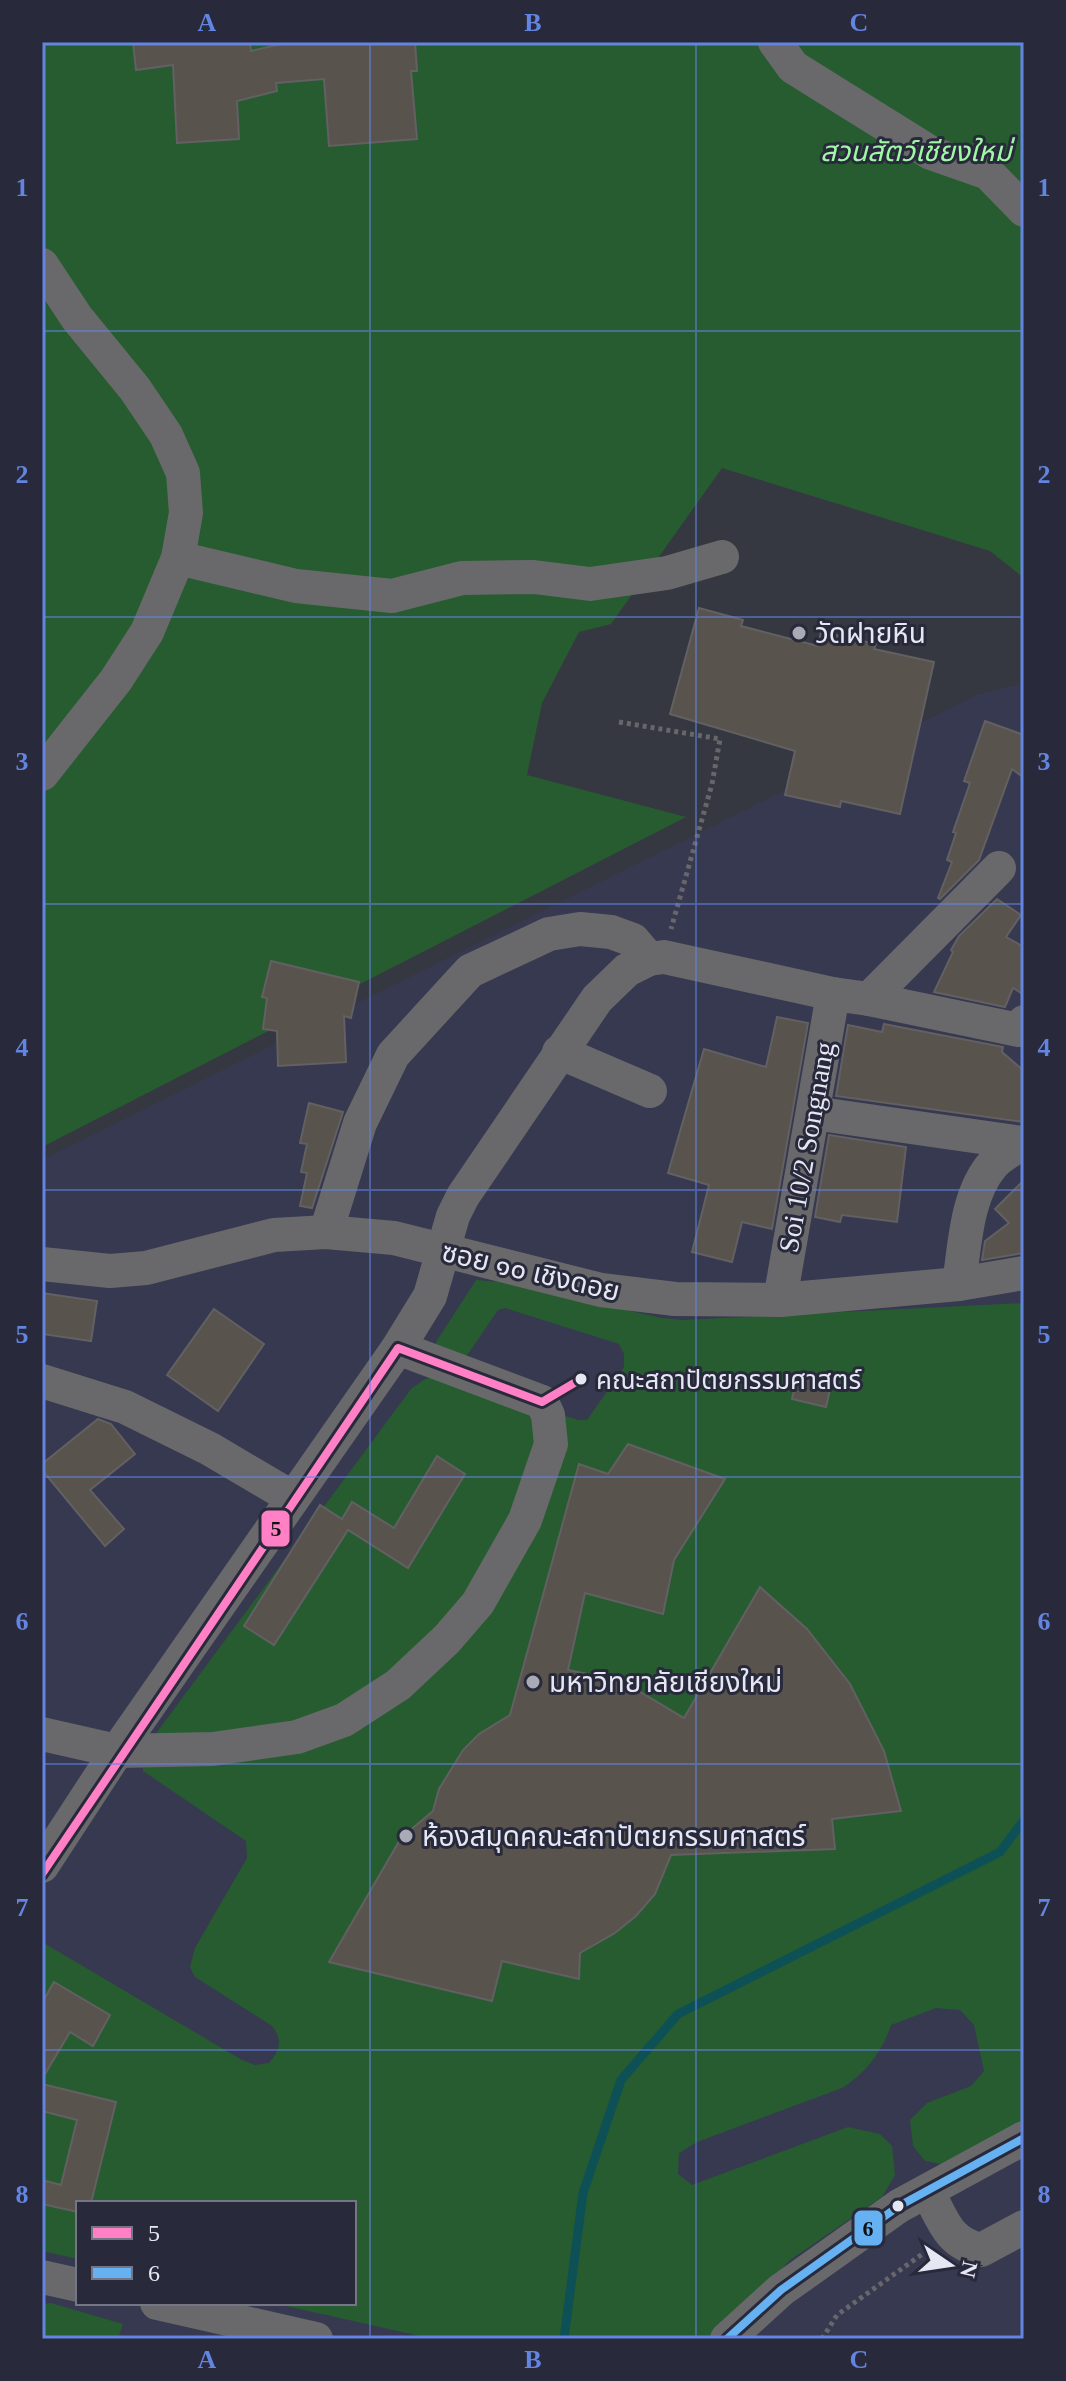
<svg xmlns="http://www.w3.org/2000/svg" width="1066" height="2381" font-family="'Times New Roman','Noto Sans Thai',serif">
	<rect width="100%" height="100%" fill="#363841"/>
	<path fill="#36394f" fill-rule="evenodd" d="M1024,683V2339H42V1160L976,695ZM78,2203H354V2303H78Z"/>
	<g fill="#275c30">
		<path d="M42,42H1024V578L990,551L722,468L611,624L579,632L542,703L527,775L686,817L42,1147Z"/>
		<path d="M476,1280L499,1282L662,1318L683,1320L1024,1303V2127L1017,2128L941,2164L925,2161L913,2146L910,2120L927,2103L971,2086L984,2071L974,2025L960,2010L936,2008L891,2025C882,2052 866,2073 842,2088L697,2142L679,2153L678,2174L692,2185L848,2127L880,2134L892,2146L895,2175L882,2197L790,2260L717,2339H433L273,2303H354V2203H78V2259L42,2251V1942L242,2060L255,2065L269,2063C280,2050 283,2040 272,2026L195,1977L190,1967L195,1948L247,1858L246,1841L143,1771V1751L411,1389L425,1379L438,1376L578,1420H587L624,1367V1354L619,1344L505,1308L498,1310L468,1354L461,1359L435,1349L436,1342Z"/>
		<path d="M51,2303L123,2324L118,2339H42V2304Z"/>
	</g>
	<g fill="none" stroke-linecap="round" stroke-linejoin="round">
		<path stroke="#0d5157" stroke-width="9" d="M564,2339L583,2193L621,2080L678,2014L1000,1852L1024,1820"/>
	</g>
	<g fill="#58534d" stroke="#626062" stroke-width="2">
		<path d="M133,42H250L251,51L290,42H415L417,71H411L417,139L329,146L324,79L276,83L277,91L237,101L239,139L177,143L173,65L136,70Z"/>
		<path d="M699,608L743,620L741,626L818,646L821,632L876,644L874,649L934,662L900,814L841,801L840,807L785,795L795,751L670,714Z"/>
		<path d="M985,721L1024,735V778L1012,769L979,860L940,899L938,898L952,862L947,860L956,833L953,832L970,783L964,781Z"/>
		<path d="M997,899L1021,915L1006,937L1024,947V995L1013,988L1005,1007L934,992L953,952L951,950L959,936Z"/>
		<path d="M271,961L359,982L351,1018L344,1016L346,1062L278,1066L277,1031L263,1029L267,998L262,997Z"/>
		<path d="M777,1017L808,1023L772,1229L742,1222L732,1262L692,1252L709,1185L668,1173L704,1049L766,1067Z"/>
		<path d="M884,1024L1003,1047L1002,1052L1024,1071V1122L836,1096L848,1025L882,1032Z"/>
		<path d="M309,1103L343,1112L312,1208L300,1206L307,1173L301,1172L307,1144L300,1143Z"/>
		<path d="M829,1135L906,1147L897,1222L842,1215L840,1222L815,1217Z"/>
		<path d="M1024,1180V1253L982,1260L985,1241L1009,1223L995,1209Z"/>
		<path d="M42,1293L97,1301L91,1341L42,1334Z"/>
		<path d="M214,1309L264,1344L218,1411L167,1375Z"/>
		<path d="M798,1373L832,1381L826,1407L792,1399Z"/>
		<path d="M98,1419L111,1424L135,1454L90,1490L124,1529L105,1546L42,1470V1464Z"/>
		<path d="M628,1444L725,1479L674,1560L663,1614L585,1593L568,1670L622,1681L684,1718L760,1587L807,1629L850,1684L884,1751L901,1811L832,1819L835,1849L671,1855L655,1894L636,1916L615,1933L580,1953L579,1979L502,1961L492,2001L329,1962L401,1838L433,1811L439,1789L463,1750L479,1734L510,1715L579,1464L608,1474Z"/>
		<path d="M437,1456L465,1474L408,1568L348,1530L274,1645L244,1626L320,1505L342,1519L352,1502L394,1528Z"/>
		<path d="M54,1982L110,2015L93,2046L70,2032L42,2079V2003Z"/>
		<path d="M42,2084L116,2102L91,2203H78V2212L42,2204V2180L61,2185L77,2120L42,2111Z"/>
	</g>
	<g fill="none" stroke-linecap="round" stroke-linejoin="round">
		<g stroke="#66666b" stroke-width="5" stroke-dasharray="4 4" stroke-linecap="butt">
			<path d="M619,722L720,739L712,784L671,929"/>
			<path d="M822,2339L837,2315L928,2250"/>
		</g>
		<g stroke="#69696c" stroke-width="34">
			<path d="M775,42L793,67L931,153L988,173L1024,210"/>
			<path d="M42,265L77,318L135,389L166,435L183,473L186,513L178,558L147,632L116,680L42,774"/>
			<path d="M178,558L296,586L392,596L462,578L534,577L590,584L667,573L722,557"/>
			<path d="M869,999L999,868"/>
			<path d="M559,1052L650,1091"/>
			<path d="M813,1113L1022,1143"/>
			<path d="M326,1232L360,1123L393,1055L470,971L549,934L580,929L611,932L633,940L649,959"/>
			<path d="M42,1264L110,1271L146,1268L274,1235L326,1232L394,1238L601,1290L675,1299L780,1300L959,1284L1024,1273"/>
			<path d="M959,1284C965,1245 966,1195 993,1164C1001,1155 1014,1149 1024,1142"/>
			<path d="M780,1300L833,994"/>
			<path d="M42,1381L125,1407L210,1449L293,1498"/>
			<path d="M42,1734L117,1751L213,1749L297,1737L344,1720L398,1685L447,1639L478,1603L525,1520L551,1444L548,1415L542,1402L398,1348"/>
			<path d="M42,1866L117,1751L398,1348L430,1296L453,1216L463,1196L597,999L627,970L649,959L664,957L833,994L869,999L1019,1030L1024,1022"/>
			<path d="M928,2192C943,2220 948,2243 981,2250L1024,2227"/>
			<path d="M42,2277L78,2285"/>
			<path d="M157,2303L316,2339"/>
			<path d="M727,2339L781,2290L899,2206L1024,2138"/>
		</g>
		<defs>
			<path id="bus-1" d="M42,1874L398,1348L542,1402L581,1379"/>
			<path id="bus-2" d="M727,2339L781,2290L899,2206L1024,2138"/>
		</defs>
		<use href="#bus-1" stroke="#282a3b" stroke-width="14"/>
		<use href="#bus-2" stroke="#282a3b" stroke-width="14"/>
		<use href="#bus-1" stroke="#ff80c5" stroke-width="8"/>
		<use href="#bus-2" stroke="#66b1f2" stroke-width="8"/>
	</g>
	<path fill="none" stroke="#6384e1" stroke-width="2" stroke-opacity="0.55" d="M370,42V2339M696,42V2339M42,331H1024M42,617H1024M42,904H1024M42,1190H1024M42,1477H1024M42,1764H1024M42,2050H1024"/>
	<g fill="#a8aab5" stroke="#282a3b" stroke-width="3">
		<circle cx="799" cy="633" r="8"/>
		<circle cx="533" cy="1682" r="8"/>
		<circle cx="406" cy="1836" r="8"/>
	</g>
	<g fill="#e5e7f3" stroke="#282a3b" stroke-width="3">
		<circle cx="581" cy="1379" r="7"/>
		<circle cx="898" cy="2206" r="7"/>
	</g>
	<g text-anchor="middle" stroke-width="6" stroke-linejoin="round" paint-order="stroke">
		<g font-size="26" fill="#e5e7f3" stroke="#282a3b" text-anchor="start">
			<text x="596" y="1389">คณะสถาปัตยกรรมศาสตร์</text>
		</g>
		<g font-size="28" font-style="italic" fill="#a0f8a6" stroke="#282a3b">
			<text x="916" y="161">สวนสัตว์เชียงใหม่</text>
		</g>
		<g font-size="28" fill="#e5e7f3" stroke="#282a3b" text-anchor="start">
			<text x="815" y="643">วัดฝายหิน</text>
			<text x="549" y="1692">มหาวิทยาลัยเชียงใหม่</text>
			<text x="422" y="1846">ห้องสมุดคณะสถาปัตยกรรมศาสตร์</text>
		</g>
		<g font-size="28" fill="#e5e7f3" stroke="#282a3b">
			<text transform="translate(806 1147) rotate(-80)" y="10">Soi 10/2 Songnang</text>
			<text transform="translate(531 1271) rotate(13)" y="10">ซอย ๑๐ เชิงดอย</text>
		</g>
	</g>
	<g stroke="#282a3b" stroke-width="3">
		<rect x="260" y="1509" width="31" height="39" rx="8" fill="#ff80c5"/>
		<rect x="853" y="2209" width="31" height="38" rx="8" fill="#66b1f2"/>
	</g>
	<g font-size="22" text-anchor="middle" font-weight="bold" fill="#111">
		<text x="276" y="1536">5</text>
		<text x="868" y="2236">6</text>
	</g>
	<rect width="1066" height="2381" fill="none" stroke="#282a3b" stroke-width="88"/>
	<rect x="76" y="2201" width="280" height="104" fill="#282a3b" stroke="#747685" stroke-width="2"/>
	<rect x="92" y="2227" width="40" height="12" fill="#ff80c5" stroke="#747685" stroke-width="2"/>
	<text x="148" y="2241" font-size="24" fill="#e5e7f3">5</text>
	<rect x="92" y="2267" width="40" height="12" fill="#66b1f2" stroke="#747685" stroke-width="2"/>
	<text x="148" y="2281" font-size="24" fill="#e5e7f3">6</text>
	<g transform="translate(950 2265) rotate(103)" stroke="#282a3b" stroke-width="6" paint-order="stroke">
	<path d="M0-6L14 30L0 20L-14 30Z" fill="#e5e7f3"/>
	<text y="-12" font-size="22" font-weight="bold" text-anchor="middle" fill="#e5e7f3">N</text>
	</g>
	<rect x="44" y="44" width="978" height="2293" fill="none" stroke="#6384e1" stroke-width="3"/>
	<g font-size="26" text-anchor="middle" font-weight="bold" fill="#6384e1">
		<text x="207" y="31">A</text>
		<text x="533" y="31">B</text>
		<text x="859" y="31">C</text>
		<text x="22" y="196">1</text>
		<text x="1044" y="196">1</text>
		<text x="22" y="483">2</text>
		<text x="1044" y="483">2</text>
		<text x="22" y="770">3</text>
		<text x="1044" y="770">3</text>
		<text x="22" y="1056">4</text>
		<text x="1044" y="1056">4</text>
		<text x="22" y="1343">5</text>
		<text x="1044" y="1343">5</text>
		<text x="22" y="1630">6</text>
		<text x="1044" y="1630">6</text>
		<text x="22" y="1916">7</text>
		<text x="1044" y="1916">7</text>
		<text x="22" y="2203">8</text>
		<text x="1044" y="2203">8</text>
		<text x="207" y="2368">A</text>
		<text x="533" y="2368">B</text>
		<text x="859" y="2368">C</text>
	</g>
</svg>
